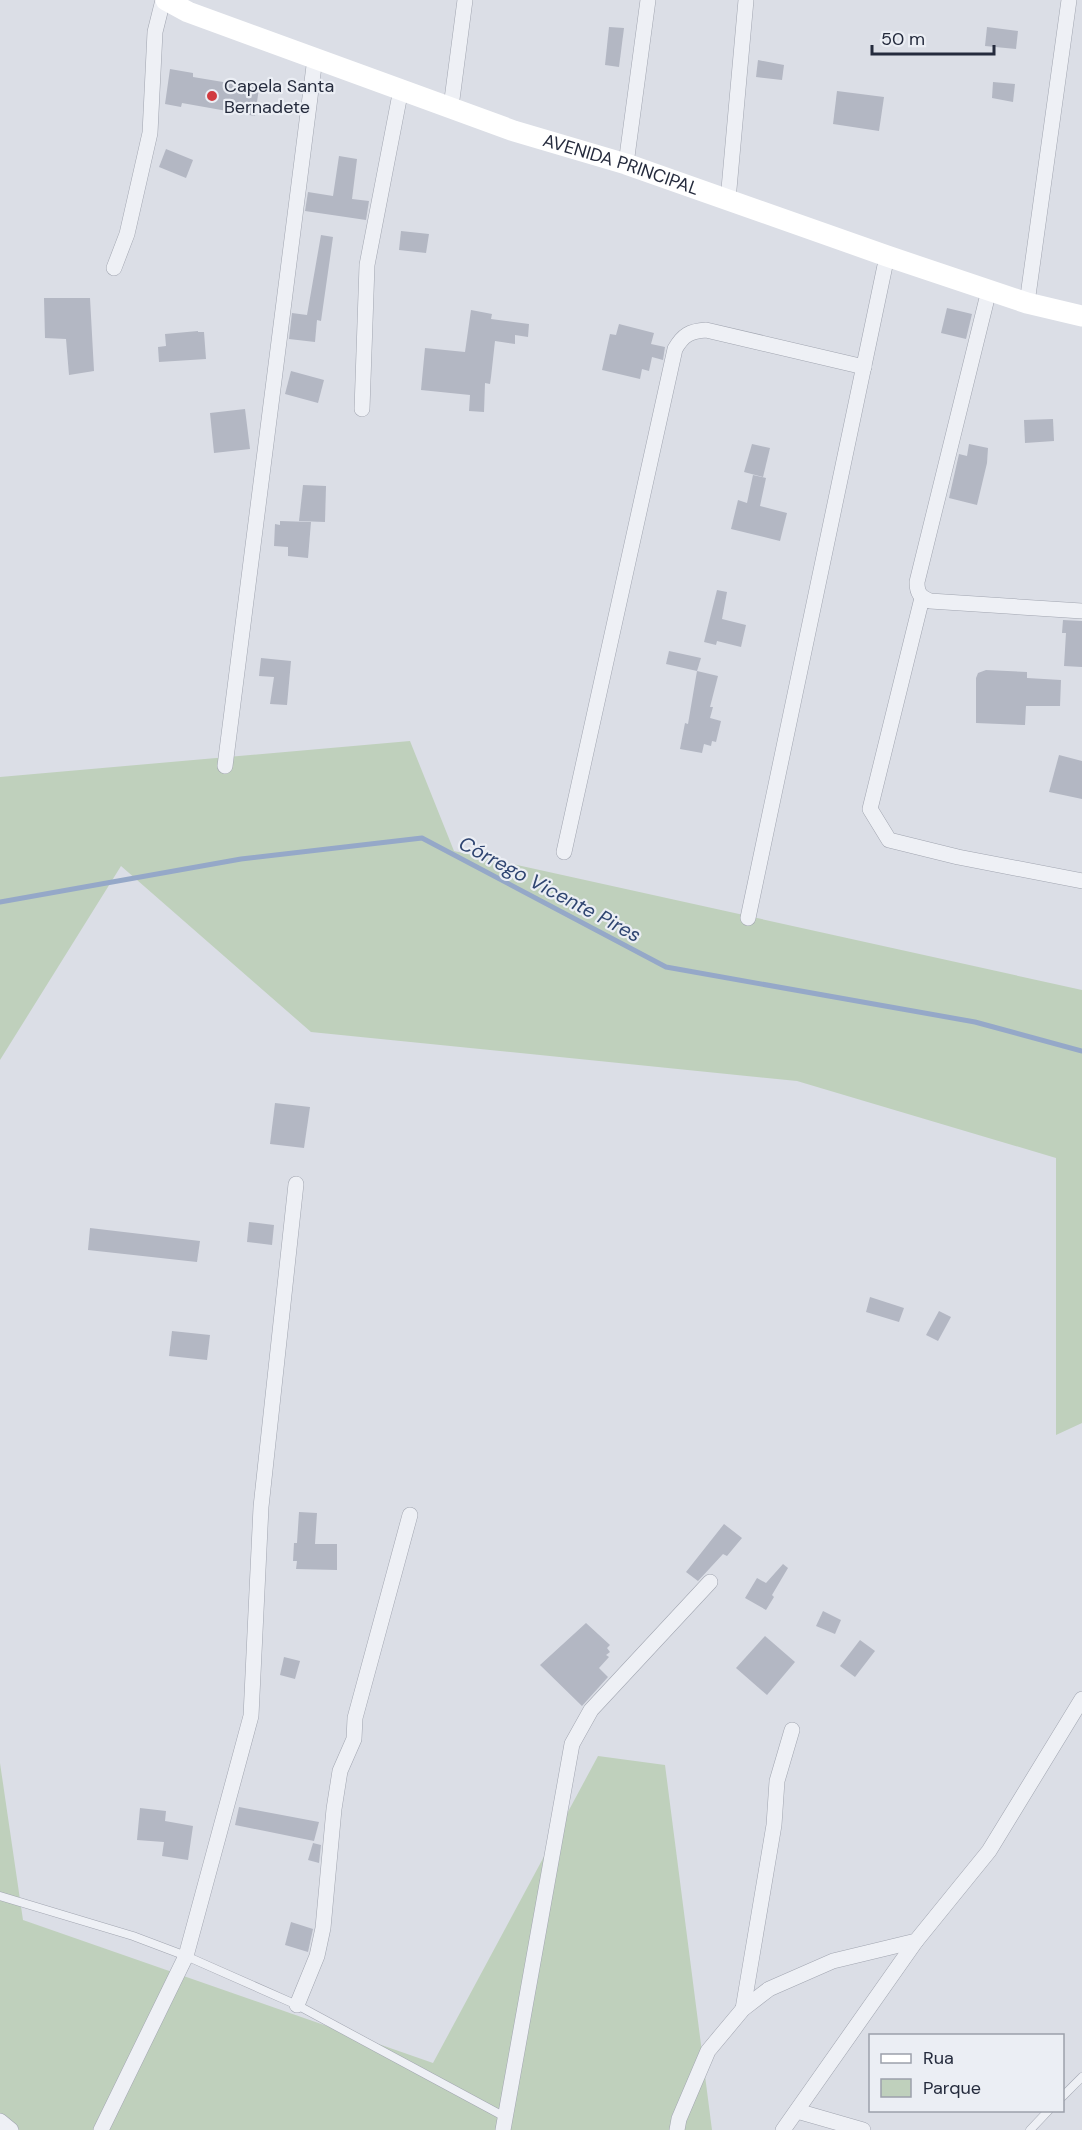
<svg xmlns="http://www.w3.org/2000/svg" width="1082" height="2130" font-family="'DM Sans',sans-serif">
	<rect width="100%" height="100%" fill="#dbdee6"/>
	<g fill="#bfd0bc">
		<path d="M410,741L454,851L1082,990V1423L1056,1435V1158L797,1081L311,1032L121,866L0,1060V777Z"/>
		<path d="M598,1756L665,1765L712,2130H0V1763L23,1920L433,2063Z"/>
	</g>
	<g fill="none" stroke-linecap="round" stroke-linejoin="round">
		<path stroke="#95a8c8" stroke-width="5" d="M0,902L241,859L422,838L666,967L975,1022L1082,1051"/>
	</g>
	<g fill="#b3b7c3">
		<path d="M609,27L624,28L619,67L605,65Z"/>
		<path d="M987,27L1018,31L1016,49L985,46Z"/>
		<path d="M758,60L784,65L782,80L756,77Z"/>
		<path d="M170,69L193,73V77L259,88L255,116L182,103L181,107L165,104Z"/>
		<path d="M993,82L1015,84L1013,102L992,98Z"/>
		<path d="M837,91L884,97L879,131L833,124Z"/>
		<path d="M166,149L193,160L186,178L159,167Z"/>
		<path d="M339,156L357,159L352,199L369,201L366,220L305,211L308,192L333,196Z"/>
		<path d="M401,231L429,234L426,253L399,250Z"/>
		<path d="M321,235L333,237L321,321L317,320L315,342L289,339L292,313L307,315Z"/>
		<path d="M44,298H90L94,371L69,375L66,339L45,338Z"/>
		<path d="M947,308L972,314L966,339L941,333Z"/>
		<path d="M471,310L492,314L491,319L529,324L528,337L515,335V344L495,341L491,377L490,384L485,383L484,412L469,411L470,395L421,390L425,348L465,352Z"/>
		<path d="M619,324L654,333L651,344L665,347L663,360L652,357L649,371L642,369L640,379L602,370L610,334L616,335Z"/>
		<path d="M198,331V332H204L206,359L159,362L158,347L166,346L165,334Z"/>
		<path d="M291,371L324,380L318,403L285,394Z"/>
		<path d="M245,409L250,449L214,453L210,413Z"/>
		<path d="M1053,419L1054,441L1025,443L1024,420Z"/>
		<path d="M752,444L770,448L763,477L744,472Z"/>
		<path d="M969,444L988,448L987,463L977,505L949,498L959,454L967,456Z"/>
		<path d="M753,475L766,478L760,506L787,513L780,541L731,529L738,500L747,503Z"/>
		<path d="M303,485L326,486L325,522L299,521Z"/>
		<path d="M280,521L311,522L308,558L288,556V547L274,546L275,524L280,525Z"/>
		<path d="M717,590L727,592L722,619L746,625L741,647L717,641L716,645L704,642Z"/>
		<path d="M1063,620L1082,621V667L1064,666L1066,633H1062Z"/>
		<path d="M669,651L701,658L697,671L666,664Z"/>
		<path d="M261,658L291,661L287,705L270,704L274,677L259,676Z"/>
		<path d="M986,670L1027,672V678L1061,680L1060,706H1026L1025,725L976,723V678L978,673Z"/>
		<path d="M697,671L718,676L710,707H713L710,718L721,721L716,742L712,741L711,746L704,744L702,753L680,749L685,723L688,724Z"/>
		<path d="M1059,755L1082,761V799L1049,792Z"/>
		<path d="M275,1103L310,1107L304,1148L270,1144Z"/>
		<path d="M249,1222L274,1225L272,1245L247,1242Z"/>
		<path d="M90,1228L200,1241L197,1262L88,1250Z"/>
		<path d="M870,1297L904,1308L899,1322L866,1312Z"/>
		<path d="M939,1311L951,1317L938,1341L926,1335Z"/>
		<path d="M172,1331L210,1335L207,1360L169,1356Z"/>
		<path d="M299,1512L317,1513L315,1544H337V1570L296,1569L297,1561H293L294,1543H297Z"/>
		<path d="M724,1524L742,1538L727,1556L723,1554L698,1581L686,1572Z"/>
		<path d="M783,1564L788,1568L772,1595L774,1597L766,1610L745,1598L757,1578L766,1583Z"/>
		<path d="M823,1611L841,1620L835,1634L816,1626Z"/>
		<path d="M586,1623L610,1645L607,1648L610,1652L606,1655L609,1657L599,1668L608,1677L582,1706L540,1665Z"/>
		<path d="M765,1636L795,1662L767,1695L736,1668Z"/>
		<path d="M860,1640L875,1651L855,1677L840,1666Z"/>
		<path d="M284,1657L300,1661L295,1679L280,1675Z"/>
		<path d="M239,1807L319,1822L314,1841L235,1825Z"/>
		<path d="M140,1808L166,1811L165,1821L193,1826L188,1860L162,1856L164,1842L137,1840Z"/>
		<path d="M313,1843L321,1845L319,1863L308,1860Z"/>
		<path d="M291,1922L313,1929L308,1952L285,1945Z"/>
	</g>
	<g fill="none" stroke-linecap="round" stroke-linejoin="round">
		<defs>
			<g id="lane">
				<path d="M0,1896L133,1936L186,1956L297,2005L505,2117"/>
				<path d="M1062,2097L1082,2077"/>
				<path d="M1030,2130L1049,2110"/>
			</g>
			<g id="street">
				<path d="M451,107L465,0"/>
				<path d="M626,164L648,0"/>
				<path d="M728,200L746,0"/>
				<path d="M114,268L127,234L150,133L155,32L163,0"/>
				<path d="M989,290L917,582C917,593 920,597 930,601L1082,611"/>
				<path d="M1027,303L1069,0"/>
				<path d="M362,409L367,265L401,89"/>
				<path d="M922,598L870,809L889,840L958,857L1082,881"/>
				<path d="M225,766L315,58"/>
				<path d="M564,852L675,349C683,335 690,331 706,330L864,367"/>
				<path d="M748,918L887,256"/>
				<path d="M297,2005L317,1956L323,1928L334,1809L340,1771L354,1739L355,1718L410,1515"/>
				<path d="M743,2009L774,1825L777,1781L792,1730"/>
				<path d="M797,2111L863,2130"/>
				<path d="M0,2121L11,2130"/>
				<path d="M101,2130L186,1956L251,1716L261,1507L296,1184"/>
				<path d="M503,2130L572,1744L591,1710L710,1582"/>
				<path d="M677,2130L679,2119L708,2051L743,2009L769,1989L833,1961L916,1941L989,1851L1082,1699"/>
				<path d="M783,2130L916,1941"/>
			</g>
		</defs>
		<use href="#lane" stroke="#a1a5b0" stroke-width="9"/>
		<use href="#street" stroke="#a1a5b0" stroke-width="16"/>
		<use href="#lane" stroke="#eef0f5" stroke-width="8"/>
		<use href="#street" stroke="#eef0f5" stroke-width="15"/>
		<path stroke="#fff" stroke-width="21" id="s1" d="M166,0L188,12L514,131L626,164L887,256L1027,303L1082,316"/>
	</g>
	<circle fill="#d13b40" stroke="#ebeef4" stroke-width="2" cx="212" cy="96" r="6"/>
	<g text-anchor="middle" stroke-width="4.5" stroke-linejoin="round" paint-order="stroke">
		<g font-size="18" fill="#252b3d" stroke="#ebeef4" text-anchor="start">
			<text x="224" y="92">Capela Santa<tspan x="224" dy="21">Bernadete</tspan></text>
		</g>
		<g font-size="18" fill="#252b3d" stroke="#ebeef4">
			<text dy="6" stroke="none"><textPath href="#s1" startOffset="484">AVENIDA PRINCIPAL</textPath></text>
		</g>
		<g font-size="20" font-style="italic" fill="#2f4571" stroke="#ebeef4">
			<text transform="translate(550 889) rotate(28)" y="7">Córrego Vicente Pires</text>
		</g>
	</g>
	<rect x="869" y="2034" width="195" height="78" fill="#ebeef4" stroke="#9ca0ab" stroke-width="1.5"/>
	<rect x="881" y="2054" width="30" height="9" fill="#ffffff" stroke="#9ca0ab" stroke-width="1.5"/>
	<text x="923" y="2064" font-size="18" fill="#252b3d">Rua</text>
	<rect x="881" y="2079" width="30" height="18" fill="#bfd0bc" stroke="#9ca0ab" stroke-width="1.5"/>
	<text x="923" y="2094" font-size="18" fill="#252b3d">Parque</text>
	<path d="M872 45v9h122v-9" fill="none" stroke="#252b3d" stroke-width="3"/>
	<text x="881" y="45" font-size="18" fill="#252b3d" stroke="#ebeef4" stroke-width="4.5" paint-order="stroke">50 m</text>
</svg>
